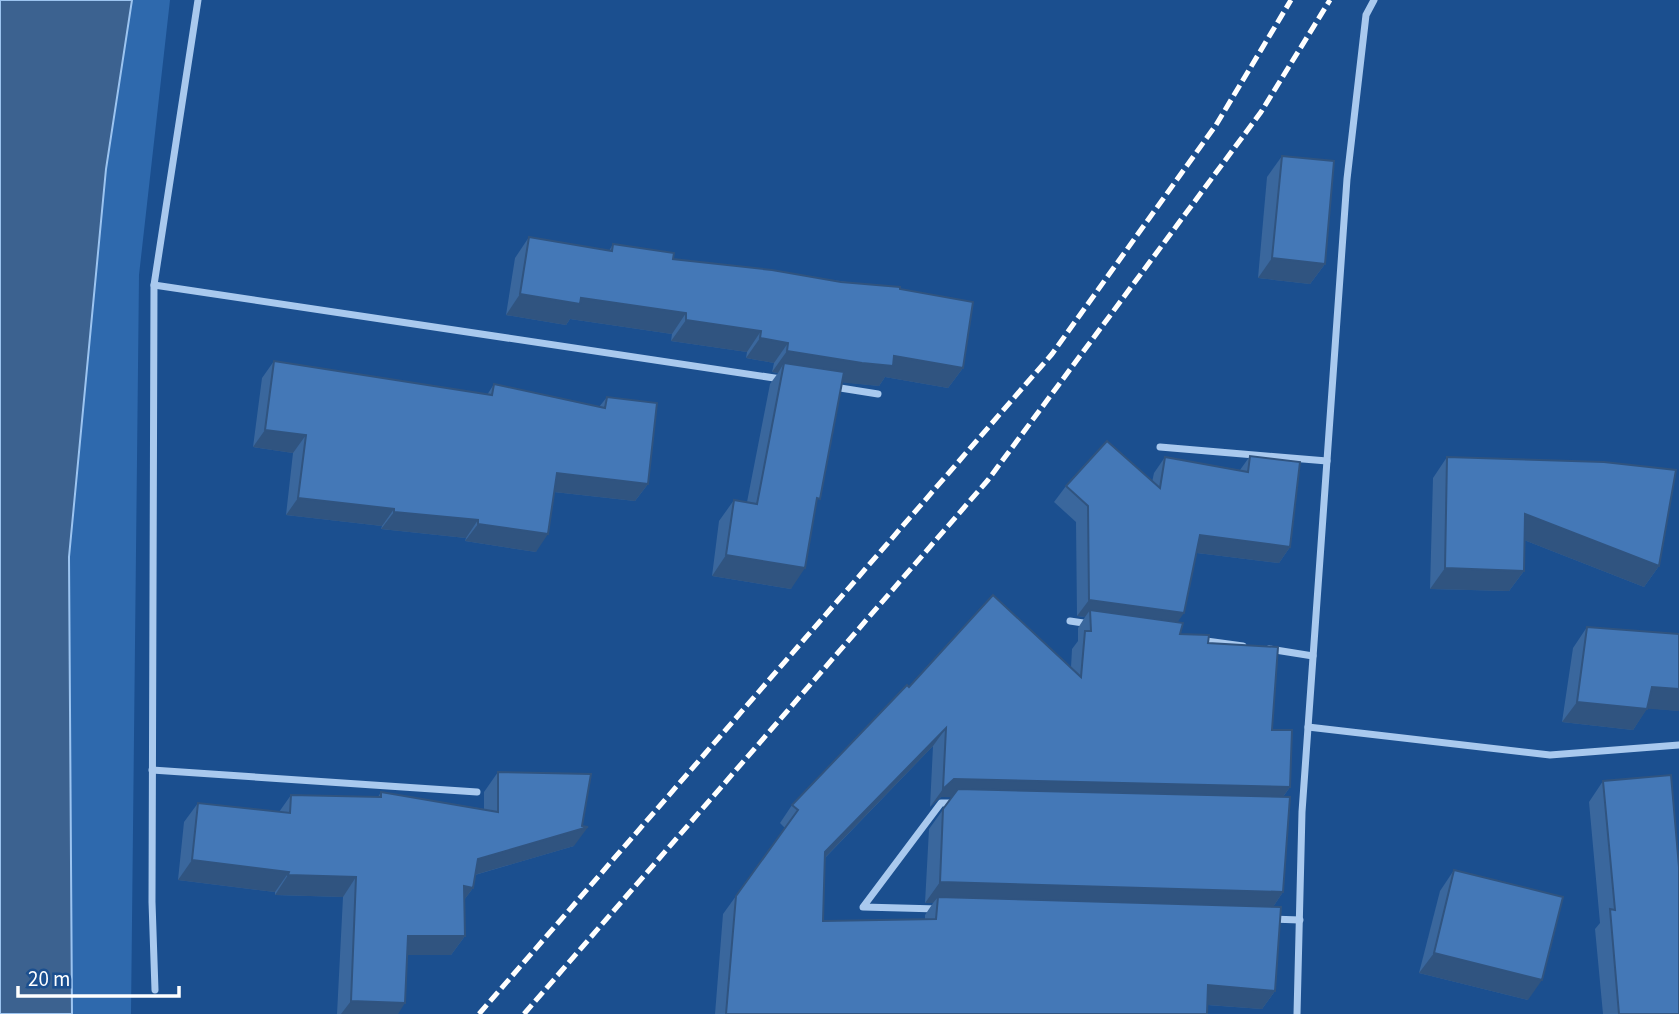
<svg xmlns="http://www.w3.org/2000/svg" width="1679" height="1014" font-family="'Source Sans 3',sans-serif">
	<rect width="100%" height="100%" fill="#1b4f8f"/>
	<path fill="#2e69ad" d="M132,0H170L139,275L131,1014H72L69,557L106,169Z"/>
	<path fill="#3c6290" stroke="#9cc4f0" stroke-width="2" d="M0,0H132L106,169L69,557L72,1014H0Z"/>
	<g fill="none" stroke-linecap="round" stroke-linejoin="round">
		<g stroke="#a9c9ee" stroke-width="7">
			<path d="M154,285L781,379"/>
			<path d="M834,387L878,394"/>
			<path d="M1160,447L1327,461"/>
			<path d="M1070,621L1090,624"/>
			<path d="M1199,640L1243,646"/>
			<path d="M1269,649L1313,656"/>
			<path d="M1308,727L1550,755L1679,745"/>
			<path d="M152,770L477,792"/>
			<path d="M938,909L863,907L941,803H955"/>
			<path d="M1271,919L1300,920"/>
			<path d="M155,990L152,902L154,285L198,0"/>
			<path d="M1297,1014L1302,812L1347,179L1366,15L1374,0"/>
		</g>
		<g stroke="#fff" stroke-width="5" stroke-dasharray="12 5" stroke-linecap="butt">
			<path d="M479,1014L1052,354L1216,125L1291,0"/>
			<path d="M524,1014L988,480L1261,112L1330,0"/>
		</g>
	</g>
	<g fill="#3a679d" fill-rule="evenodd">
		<path d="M1282,156L1325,264L1310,284L1258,278L1267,177Z"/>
		<path d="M529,237L609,251L613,244L673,259L900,289L963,368L948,388L885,377L879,386L842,382L815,505L791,589L712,576L719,521L734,500L747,502L770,384L778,373L772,372L774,363L746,358L747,352L671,341L672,334L570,319L566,325L506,315L515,258Z"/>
		<path d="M274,361L487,395L494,384L599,407L607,397L648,484L635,501L554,492L536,552L465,541L466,538L381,529L382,526L286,515L293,453L253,447L262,378Z"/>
		<path d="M1250,456L1290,547L1279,563L1197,553L1177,622L1180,634L1208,643L1272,730L1290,787L1283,797V892L1273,907L1275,991L1262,1009L1207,1005V1014H715L723,914L785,828L780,823L792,805L909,687L1071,667L1072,649L1078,641V628L1085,617L1077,616L1076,522L1054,502L1066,486L1152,482L1154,473L1165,457L1240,470ZM933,746L930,807L941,797H952L929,829L925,903H933L925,915V920L823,921L825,858Z"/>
		<path d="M1447,457L1659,566L1644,587L1524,540V571L1509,591L1430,589L1433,478Z"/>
		<path d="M1587,627L1679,711L1647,708L1633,730L1562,722L1573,648Z"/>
		<path d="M498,772L574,846L475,875L473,888L464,900L465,936L451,955H407L398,1014H337L343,897L275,895V892L178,880L184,822L198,803L279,812L291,795L378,797L381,792L484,809V792Z"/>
		<path d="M1603,781L1679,1014H1603L1595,929L1600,923L1589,802Z"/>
		<path d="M1454,870L1528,1000L1419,973L1440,891Z"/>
	</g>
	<g fill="#305480">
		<path d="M1272,258L1325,264L1310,284L1258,278Z"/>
		<path d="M520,294L581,298L686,313L672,334L570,319L566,325L506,315Z"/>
		<path d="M686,320L761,331L747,352L671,341Z"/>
		<path d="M760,338L788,343L774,363L746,358Z"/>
		<path d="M787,351L894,356L963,368L948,388L885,377L879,386L847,383L782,373L784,363L778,373L772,372Z"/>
		<path d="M265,430L306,435L293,453L253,447Z"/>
		<path d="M557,473L648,484L635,501L545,491Z"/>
		<path d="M298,498L394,509L382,526L286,515Z"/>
		<path d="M394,512L478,520L466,538L381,529Z"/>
		<path d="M1525,514L1659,566L1644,587L1511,535Z"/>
		<path d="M478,524L548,534L536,552L465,541Z"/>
		<path d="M1200,535L1290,547L1279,563L1189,552Z"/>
		<path d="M726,555L805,568L791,589L712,576Z"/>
		<path d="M1445,568L1524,571L1509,591L1430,589Z"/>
		<path d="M1089,600L1184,613L1172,630L1090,610L1085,617L1077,616Z"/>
		<path d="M1652,687L1679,689V711L1638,708Z"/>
		<path d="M1577,702L1647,709L1633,730L1562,722Z"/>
		<path d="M946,728L933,746L812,871L825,852Z"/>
		<path d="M954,779L1290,787L1277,805L941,797L930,807L943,789Z"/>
		<path d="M588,827L574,846L464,878L478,859Z"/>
		<path d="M192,860L289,872L275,892L178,880Z"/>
		<path d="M288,875L356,877L343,897L275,895Z"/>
		<path d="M940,882L1283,892L1269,913L938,897L933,903H925Z"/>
		<path d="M464,886L473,888L459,907Z"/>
		<path d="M408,936H465L451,955H394Z"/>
		<path d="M1434,953L1542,980L1528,1000L1419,973Z"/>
		<path d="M1208,985L1275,991L1262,1009L1195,1004Z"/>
		<path d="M351,1001L405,1003L398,1014H341Z"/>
	</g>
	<g fill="#4478b7" stroke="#305480" stroke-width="2">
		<path d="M1282,156L1334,161L1325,264L1272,258Z"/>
		<path d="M529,237L612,251L613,244L674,253L673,259L772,270L841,282L900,287V289L973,302L963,368L894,356L893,366L862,363L787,351L788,343L760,338L761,331L686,320V313L581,298L580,304L520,294Z"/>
		<path d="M274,361L492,395L494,384L605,408L607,397L657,403L648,484L557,473L548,534L478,524V520L394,512V509L298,498L306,435L265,430Z"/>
		<path d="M784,363L844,372L820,499L817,498L805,568L726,555L734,500L757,504Z"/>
		<path d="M1107,441L1160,488L1165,457L1248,472L1250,456L1300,462L1290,547L1200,535L1184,613L1089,600L1088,506L1066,486Z"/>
		<path d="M1447,457L1604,462L1676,470L1659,566L1525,514L1524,571L1445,568Z"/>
		<path d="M993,595L1081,677L1085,631H1091L1090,610L1183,623L1180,634L1209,635L1208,643L1278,647L1272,730H1292L1290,787L954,779L943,789L946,728L825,852L823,921L936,919L938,897L1281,907L1275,991L1208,985L1207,1014H726L736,896L798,810L792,805L907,685L909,687Z"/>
		<path d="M1587,627L1679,634V689L1652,687L1647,709L1577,702Z"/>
		<path d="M498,772L591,774L582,826L588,827L478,859L473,888L464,886L465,936H408L405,1003L351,1001L356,877L288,875L289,872L192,860L198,803L290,813L291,795L381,797V792L498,812Z"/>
		<path d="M1671,775L1679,867V1014H1619L1610,909L1615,910L1603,781Z"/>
		<path d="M958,789L1290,797L1283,892L940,882L943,809Z"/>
		<path d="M1454,870L1563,897L1542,980L1434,953Z"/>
	</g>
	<path d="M18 986v10h161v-10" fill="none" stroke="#ffffff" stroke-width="3.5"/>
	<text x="28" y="986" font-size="21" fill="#ffffff" stroke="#1b4f8f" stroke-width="5" paint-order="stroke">20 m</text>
</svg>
